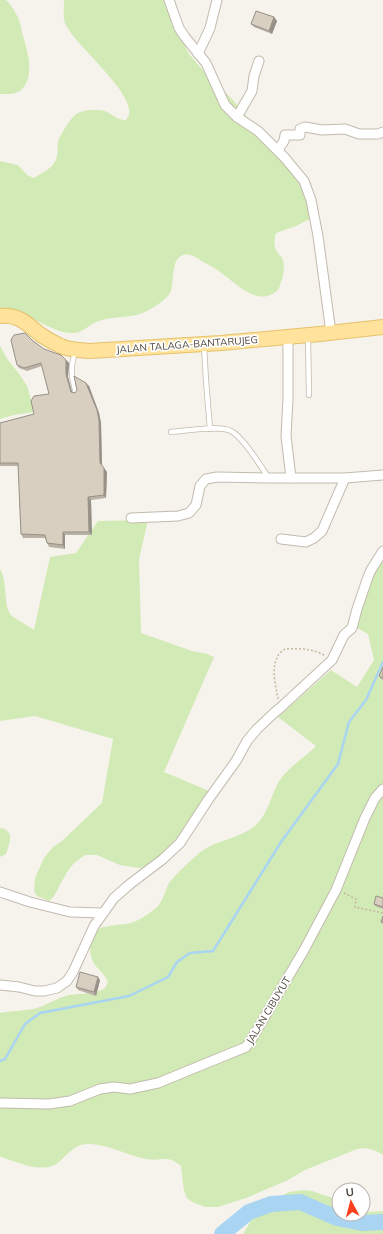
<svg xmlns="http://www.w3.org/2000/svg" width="383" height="1234" font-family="Mulish,sans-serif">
	<rect width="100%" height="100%" fill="#f6f3ec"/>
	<g fill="#d2eab5">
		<path d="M0,0H6C13,7 19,17 21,27C22,31 22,35 24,39C28,54 35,77 21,90C15,95 7,94 0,94Z"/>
		<path d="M64,0H165L176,28L189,54L206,74L232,99L307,188L314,217L296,226L276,233C274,240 273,247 278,253C278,254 282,257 282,258C286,265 283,277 280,285C279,290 275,293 270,295C252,303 230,278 216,269C212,266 207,264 203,262C197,258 191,253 183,255C170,259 175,283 170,293C165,301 149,311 140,314C127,318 111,316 96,322C88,326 80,334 72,333C53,333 36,317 18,314C13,313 5,316 0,316V161L18,165L27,175L34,178C41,173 50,170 54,163C59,156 57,149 58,142C59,137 63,132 65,128C75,112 79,110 98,110C111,110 113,120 126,120C127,118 129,116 129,114C134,93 78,47 67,27C62,20 64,9 64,0Z"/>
		<path d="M0,346L8,360L20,375L27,386L31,399L34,412L14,415L0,419Z"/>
		<path d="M148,520L139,559L141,633L192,651L207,654L214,657L164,772L214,793L162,862L139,868L120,865L97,855H85L74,863L67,872L54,896L49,901L37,896L34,891L35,878L44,858L53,847L62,841L102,803L113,739L35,716L0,721V569C8,582 3,606 11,615C12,617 30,627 34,630L50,557L76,553L98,521Z"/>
		<path d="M383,549V1155C375,1150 367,1147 357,1149L305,1170L286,1181L246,1198L218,1207H205L192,1202L187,1198L184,1191L181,1166C167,1154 162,1162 146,1159C127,1156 101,1140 81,1145C73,1147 66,1156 59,1162C44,1175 17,1162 1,1157L0,1156V1013C12,1011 25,1011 37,1008C48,1004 57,998 69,995C81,993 95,995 105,988L108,982C105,974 100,971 95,965C89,956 88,943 94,933C99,924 121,926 131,923C140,920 149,914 157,907C163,901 165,891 169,883C174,876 195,856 202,851C219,839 240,839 256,825C270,812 271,791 282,777C292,765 305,757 316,746L278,717L331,670L357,687L374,660L368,634L352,625Z"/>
		<path d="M0,828L5,829L10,834V841L6,854L0,857Z"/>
		<path d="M304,1190L312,1191L339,1200V1214H363V1210L366,1212L383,1211V1234H243L260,1206L289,1192Z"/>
	</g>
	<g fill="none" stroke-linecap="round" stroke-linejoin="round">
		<path stroke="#a9d4f2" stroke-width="2.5" d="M0,1061L5,1059L25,1024L40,1013L129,996L168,977L177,962L190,953L213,951L281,842L338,764L349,722L366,700L383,662"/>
		<path stroke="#a9d4f2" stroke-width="16" d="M222,1234L249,1212L271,1204L300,1202L337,1218L363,1223L383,1222"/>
		<defs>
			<g id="lane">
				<path d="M308,337L309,395"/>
				<path d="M204,345L206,381L210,429"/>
				<path d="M75,352C70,369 71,376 76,393"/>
				<path d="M171,432C185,431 219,425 231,431C243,437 260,465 268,477"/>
			</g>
			<g id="street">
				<path d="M169,0L179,28L185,37L206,63L225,105L237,117L258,131L285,158L304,181L311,200L318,236L331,333"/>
				<path d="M198,54L210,28L217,0"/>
				<path d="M237,117L252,91L254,76L259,61"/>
				<path d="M278,150L284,141L285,135H300V129L305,127L322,130L345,129L359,134H378L383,132"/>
				<path d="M288,337V399L286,436L291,478"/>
				<path d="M345,478L383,475"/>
				<path d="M131,518L178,516L189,513L196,505L200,486L206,479L217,477L269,478H345L322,531L314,538L306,542L281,539"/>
				<path d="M0,892L30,902L70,912L103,913"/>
				<path d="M0,985L19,987L35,991H44L57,988L67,981L73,972L94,926L114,898L130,884L163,859L180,843L208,800L236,761L247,741L257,729L274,713L280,708L332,660L344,635L352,628L357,609L368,577L371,570L383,551"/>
				<path d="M0,1103L49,1104L70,1101L100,1089L114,1087L130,1089L158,1083L246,1047L251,1040L304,950L336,890L365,818L375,798L383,789"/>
			</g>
			<path id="primary" d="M0,316C19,314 27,324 41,335C47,339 54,343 61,346C69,350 79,350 89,351L221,343L320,334L383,327"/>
		</defs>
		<use href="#lane" stroke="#c2bbae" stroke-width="6"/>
		<use href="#street" stroke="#c2bbae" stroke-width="11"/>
		<use href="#primary" stroke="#e6c16a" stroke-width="16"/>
		<g stroke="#c4b79f" stroke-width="1.5" stroke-dasharray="2 2" stroke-linecap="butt">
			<path d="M278,699C276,686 271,670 277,658C278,654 282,651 285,649C298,648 313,649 324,655"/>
			<path d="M344,893L356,899L355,907L383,913"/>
		</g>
		<use href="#lane" stroke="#fff" stroke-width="4.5"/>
		<use href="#street" stroke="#fff" stroke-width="9"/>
		<use href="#primary" stroke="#ffe39c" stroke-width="14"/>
	</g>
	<g fill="#bab2a6">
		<path d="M274,17L277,21L272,34L254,27L251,24Z"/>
		<path d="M33,341L44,349L66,360L69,363L68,377L72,392L75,393L89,386L99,413L101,423L102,466L107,472L106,498L91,500L92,535H65V549L49,547L47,543L45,538H23L21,534L18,466H0V423L34,414L49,394L42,366L27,371L19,368L17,365Z"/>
		<path d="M383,667V680L381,679L379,676Z"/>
		<path d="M383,898V909L375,906L374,904Z"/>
		<path d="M100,980L96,996L78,990L76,987Z"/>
	</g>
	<g fill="#979187">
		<path d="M274,17L277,21L272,34L269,31Z"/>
		<path d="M66,360L69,363L68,377L73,395L71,392L66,374Z"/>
		<path d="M86,383L89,386L99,413L101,423L102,466L100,463Z"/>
		<path d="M104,468L107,472L106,498L104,495Z"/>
		<path d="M88,497L91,500L92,535L89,532Z"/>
		<path d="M63,532L65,535V549L63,545Z"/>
		<path d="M98,977L100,980L96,996L94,992Z"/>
	</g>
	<g fill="#d8cfc1" stroke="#979187">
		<path d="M256,11L274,17L269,31L251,24Z"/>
		<path d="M25,333L33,341L44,349L61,355L66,360V374L71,392L75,393L77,390L74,376L86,383L97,410L99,420L100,463L104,468V495L88,497L89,532H63V545L47,543L45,535L21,534L18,463H0V423L34,414L31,401L34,396L49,394L41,363L24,368L17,365L11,340L14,335Z"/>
		<path d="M383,667V678L379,676Z"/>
		<path d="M376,896L383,898V907L374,904Z"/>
		<path d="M383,916V923L381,922Z"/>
		<path d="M80,972L98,977L94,992L76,987Z"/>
	</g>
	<g text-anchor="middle" stroke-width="3.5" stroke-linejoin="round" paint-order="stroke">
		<g font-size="10" fill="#4b4439" stroke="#fff">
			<text transform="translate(187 344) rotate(-4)" y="4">JALAN TALAGA-BANTARUJEG</text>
			<text transform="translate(268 1010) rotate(-59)" y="4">JALAN CIBUYUT</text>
		</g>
	</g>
	<g transform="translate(351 1202) rotate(353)"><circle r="19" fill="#ffffff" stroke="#b7b4b0"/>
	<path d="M0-3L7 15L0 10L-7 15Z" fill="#fc3f1d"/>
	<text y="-6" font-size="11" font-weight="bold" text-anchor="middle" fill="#4b4439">U</text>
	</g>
</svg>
